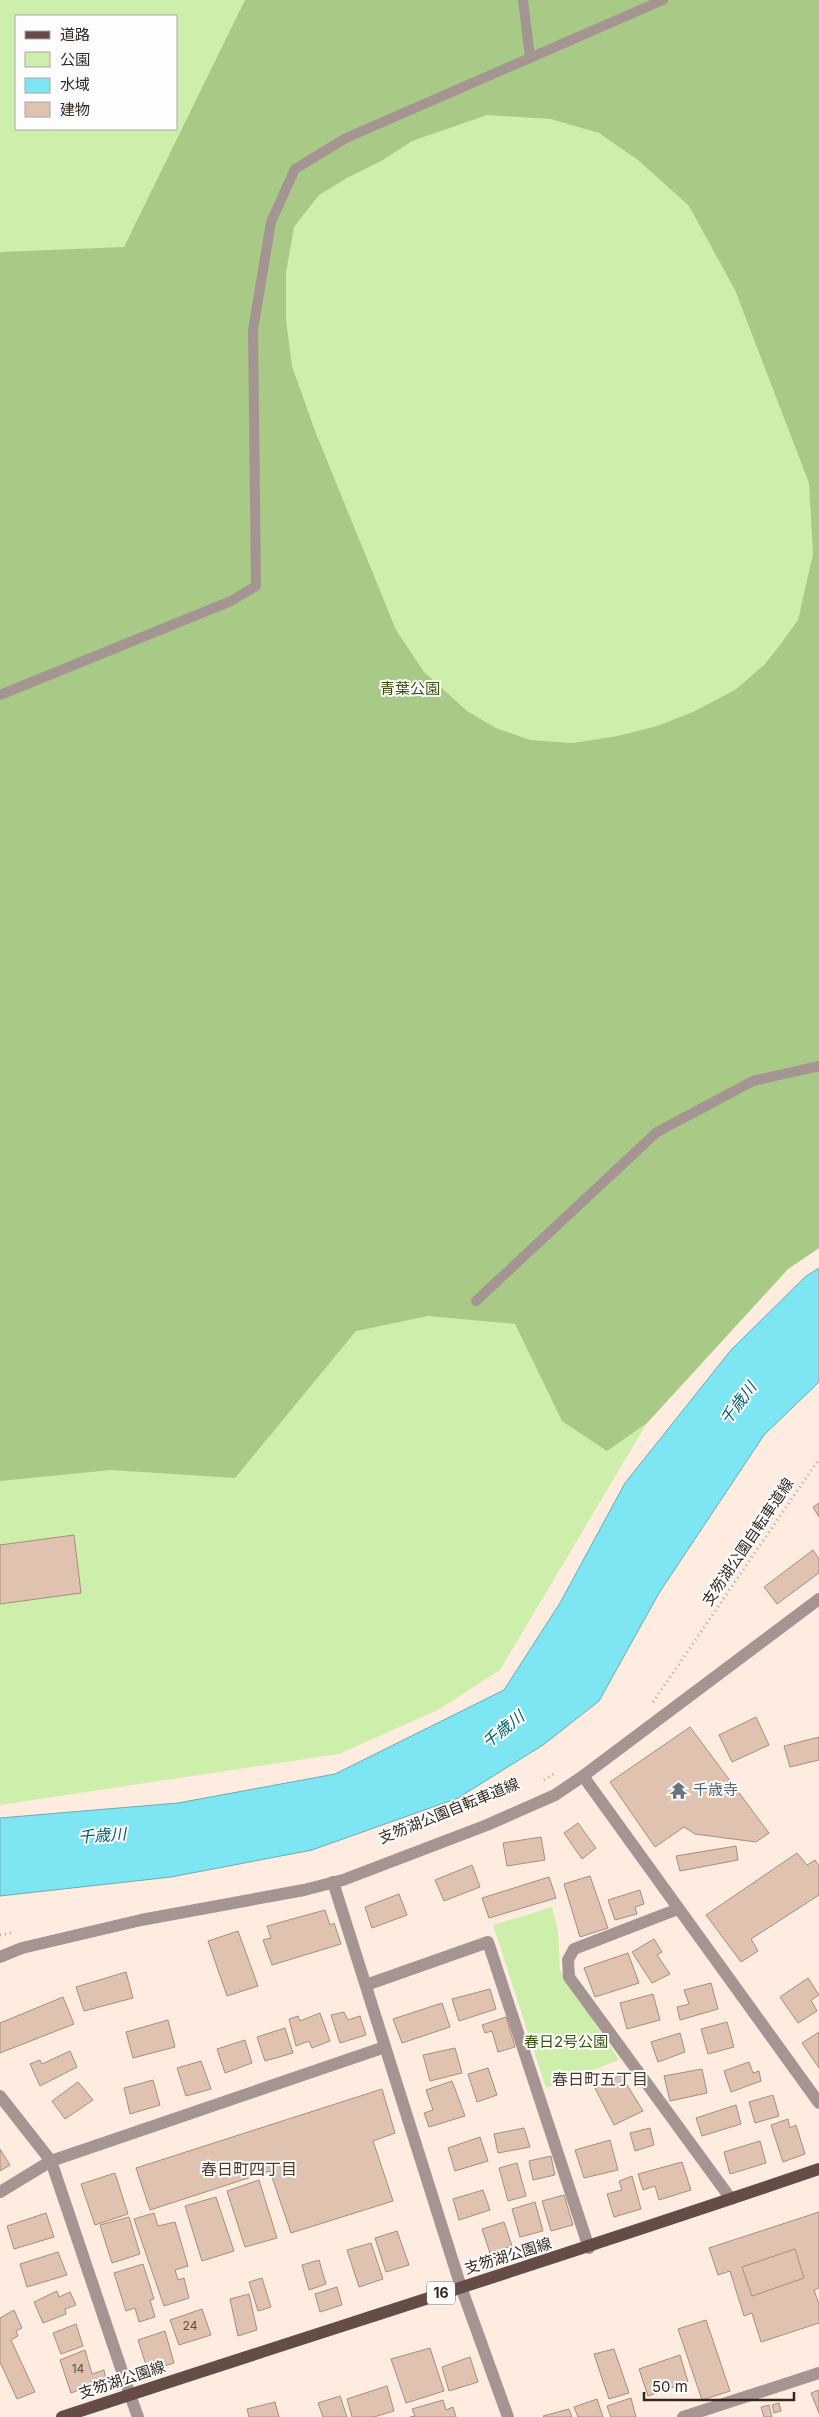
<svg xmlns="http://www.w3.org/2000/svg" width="819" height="2417" font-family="Inter,'Noto Sans JP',sans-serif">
	<rect width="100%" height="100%" fill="#ffece1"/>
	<g fill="#ceefac" fill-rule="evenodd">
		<path d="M0,0H819V1248L788,1269L647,1423L500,1670L438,1710L339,1754L0,1805ZM16,16H176V129H16Z"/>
		<path d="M552,1907L558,1931L560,1970L619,2060L546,2088L493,1925Z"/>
	</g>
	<path fill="#a8ca86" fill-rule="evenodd" d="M245,0H819V1248L788,1269L647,1423L607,1451L562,1421L515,1324L428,1316L356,1331L235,1478L111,1470L0,1481V252L124,247ZM487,115L551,119L599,133L638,160L689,206L735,290L809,483L813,554L798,620L780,645L764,665L735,690L693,712L657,726L618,736L573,743L530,740L496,728L467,711L424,672L396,630L315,431L292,366L286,320V273L294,227L319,195L347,178L383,160L412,141Z"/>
	<path fill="#7ee5f3" stroke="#68acb4" d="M819,1268V1382L764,1435L659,1593L599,1701L543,1745L458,1798L312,1850L171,1877L0,1896V1818L178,1803L335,1774L504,1690L560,1603L625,1483L731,1350L805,1277Z"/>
	<g fill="#dfc2af" stroke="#a98d7b">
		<path d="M819,1503V1517L813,1507Z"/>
		<path d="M74,1535L81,1593L0,1604V1545Z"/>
		<path d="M813,1550L819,1559V1573L777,1604L764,1587Z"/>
		<path d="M756,1717L769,1745L732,1762L719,1735Z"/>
		<path d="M690,1727L769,1833L756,1842L695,1834L684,1827L655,1847L610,1782Z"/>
		<path d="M819,1737V1760L790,1767L784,1746Z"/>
		<path d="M578,1823L596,1848L582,1859L564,1833Z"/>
		<path d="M541,1837L545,1860L507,1866L503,1843Z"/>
		<path d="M736,1846L738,1860L680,1871L676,1856Z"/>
		<path d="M797,1853L807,1865L815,1860L819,1866V1895L751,1939L758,1951L741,1962L706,1915Z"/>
		<path d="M472,1865L480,1887L444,1901L435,1880Z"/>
		<path d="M590,1876L608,1928L580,1937L564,1884Z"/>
		<path d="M549,1877L556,1898L489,1918L482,1898Z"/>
		<path d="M640,1890L644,1904L635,1907L637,1914L615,1920L608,1900Z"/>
		<path d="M399,1894L407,1915L372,1928L365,1907Z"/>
		<path d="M325,1910L330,1925L334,1923L341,1944L272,1965L263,1940L271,1938L267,1926Z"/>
		<path d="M238,1931L258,1986L227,1996L208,1941Z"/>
		<path d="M654,1939L662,1952L657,1955L670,1974L652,1983L632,1952Z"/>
		<path d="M628,1953L639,1983L595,1997L584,1968Z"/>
		<path d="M126,1972L133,1998L84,2011L76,1987Z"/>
		<path d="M808,1978L819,1995L811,2000L817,2011L798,2023L780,1997Z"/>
		<path d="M711,1983L718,2009L680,2020L677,2007L689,2004L684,1990Z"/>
		<path d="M490,1989L496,2009L459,2021L452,1999Z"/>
		<path d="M653,1994L660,2020L627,2029L620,2003Z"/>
		<path d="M63,1997L74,2024L0,2053V2023Z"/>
		<path d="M442,2003L450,2027L402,2043L393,2019Z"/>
		<path d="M344,2012L348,2020L360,2016L366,2035L340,2043L331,2015Z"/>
		<path d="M320,2013L330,2041L312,2048L309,2041L296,2046L289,2019L298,2016L300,2021Z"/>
		<path d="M506,2017L515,2047L498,2052L492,2031L485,2033L482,2025Z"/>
		<path d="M168,2020L175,2047L133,2058L126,2032Z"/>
		<path d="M727,2022L734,2047L708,2054L701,2029Z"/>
		<path d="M285,2028L293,2053L265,2061L257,2037Z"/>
		<path d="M819,2032V2068L802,2043Z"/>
		<path d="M680,2033L685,2052L658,2062L651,2042Z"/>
		<path d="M245,2040L252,2063L225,2073L217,2049Z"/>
		<path d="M455,2048L462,2073L430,2081L423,2055Z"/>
		<path d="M70,2051L77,2067L40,2086L30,2064L40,2060L42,2064Z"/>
		<path d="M201,2061L211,2089L186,2096L177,2068Z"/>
		<path d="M749,2062L753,2073L759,2071L761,2081L731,2092L724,2071Z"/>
		<path d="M488,2068L497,2095L477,2102L468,2074Z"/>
		<path d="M702,2069L707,2093L670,2101L664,2076Z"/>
		<path d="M621,2075L643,2111L614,2125L595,2088Z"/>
		<path d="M153,2080L160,2105L130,2114L124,2088Z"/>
		<path d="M452,2081L465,2116L429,2127L424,2113L433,2110L426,2090Z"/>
		<path d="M78,2082L93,2100L65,2119L52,2101Z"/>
		<path d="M382,2089L395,2133L373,2141L393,2201L291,2233L270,2171L150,2210L136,2168Z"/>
		<path d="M773,2095L779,2116L755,2123L749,2102Z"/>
		<path d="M736,2105L741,2124L702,2136L696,2118Z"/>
		<path d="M788,2119L790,2128L796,2125L805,2154L783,2162L771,2125Z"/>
		<path d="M524,2128L530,2147L498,2153L494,2134Z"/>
		<path d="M650,2128L654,2145L635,2151L630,2133Z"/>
		<path d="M480,2137L488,2161L455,2171L448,2148Z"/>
		<path d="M610,2140L618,2170L584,2178L575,2150Z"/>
		<path d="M760,2141L766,2163L730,2174L724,2152Z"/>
		<path d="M0,2149L10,2165L0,2171Z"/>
		<path d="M551,2156L555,2175L533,2180L529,2161Z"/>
		<path d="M682,2162L691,2190L659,2200L655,2186L643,2190L638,2174Z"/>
		<path d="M517,2163L526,2196L508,2201L499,2168Z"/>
		<path d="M115,2173L128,2214L95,2225L81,2184Z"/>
		<path d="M632,2176L641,2209L614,2217L607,2194L622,2190L619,2181Z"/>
		<path d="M259,2180L277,2238L245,2247L227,2191Z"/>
		<path d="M483,2190L490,2210L459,2220L453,2199Z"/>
		<path d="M564,2195L573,2225L551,2231L542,2201Z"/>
		<path d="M216,2197L234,2251L202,2261L185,2206Z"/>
		<path d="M535,2202L543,2231L520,2237L512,2209Z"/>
		<path d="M819,2212V2288L814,2290L819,2304V2323L761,2342L752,2313L744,2316L730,2271L718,2275L709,2248Z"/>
		<path d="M46,2213L54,2237L14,2249L7,2226Z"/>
		<path d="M154,2213L158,2226L175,2222L188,2266L175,2270L178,2280L184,2278L189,2298L164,2306L134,2219Z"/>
		<path d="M129,2217L140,2254L112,2263L100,2225Z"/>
		<path d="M504,2222L512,2246L490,2253L482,2229Z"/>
		<path d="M397,2231L409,2265L386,2272L375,2238Z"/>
		<path d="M371,2243L383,2279L359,2287L347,2250Z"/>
		<path d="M795,2249L804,2278L752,2296L742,2267Z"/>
		<path d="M58,2252L67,2275L27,2287L20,2264Z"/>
		<path d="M319,2260L326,2284L309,2290L302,2265Z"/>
		<path d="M143,2264L154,2299L150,2300L155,2317L139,2322L135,2308L126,2311L114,2273Z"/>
		<path d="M262,2278L271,2307L258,2311L249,2282Z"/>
		<path d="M337,2287L342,2305L320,2312L315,2294Z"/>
		<path d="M57,2291L59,2297L70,2292L76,2305L65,2309L66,2314L43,2323L34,2302Z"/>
		<path d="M249,2294L257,2330L238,2336L230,2299Z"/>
		<path d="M202,2309L211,2335L179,2345L170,2320Z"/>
		<path d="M14,2310L22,2328L16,2331L18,2336L11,2340L35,2392L17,2399L0,2362V2318Z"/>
		<path d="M706,2320L730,2391L702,2400L678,2329Z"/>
		<path d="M76,2324L83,2346L61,2354L53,2333Z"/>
		<path d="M165,2331L174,2363L148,2371L138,2340Z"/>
		<path d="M430,2348L444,2391L406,2403L391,2359Z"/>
		<path d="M614,2349L629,2393L609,2399L594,2354Z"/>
		<path d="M85,2350L92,2374L104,2370L106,2380L71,2393L60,2360Z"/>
		<path d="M680,2355L688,2382L648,2396L639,2369Z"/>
		<path d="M470,2357L478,2382L449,2391L442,2367Z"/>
		<path d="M387,2386L394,2411L374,2417H352L347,2399Z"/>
		<path d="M819,2390V2413L811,2393Z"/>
		<path d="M340,2396L347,2417H323L318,2403Z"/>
		<path d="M631,2398L636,2417H611L607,2406Z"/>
		<path d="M597,2399L603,2417H578L574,2407Z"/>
		<path d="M443,2400L446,2410L453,2407L456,2417H410L415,2416L412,2409Z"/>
		<path d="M275,2402L279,2417H249L247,2409Z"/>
		<path d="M779,2403L781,2411L774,2413L772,2405Z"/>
		<path d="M769,2405L772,2417H764L761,2407Z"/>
		<path d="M569,2409L572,2417H544L543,2416Z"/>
	</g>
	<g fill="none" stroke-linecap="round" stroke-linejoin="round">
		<g stroke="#b7a79d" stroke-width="3" stroke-dasharray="1 4" stroke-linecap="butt">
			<path d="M653,1702L819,1459"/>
			<path d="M544,1780L555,1773"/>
			<path d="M0,1935L14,1932"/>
		</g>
		<g stroke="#a59592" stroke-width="10">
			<path d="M523,0L530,57"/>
			<path d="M0,695L231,601L256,586L253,330L271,222L295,169L346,138L663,0"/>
			<path d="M476,1301L657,1132L753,1081L819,1066"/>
		</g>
		<g stroke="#a59592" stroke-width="12">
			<path d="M583,1776L819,2103"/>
			<path d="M333,1882L461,2287L508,2417"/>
			<path d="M678,1909L574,1949L568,1960L569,1977L731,2199"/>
			<path d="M366,1985L488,1942L589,2248"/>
			<path d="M0,2192L51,2161L385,2047"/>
			<path d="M130,2395L138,2417"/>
			<path d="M683,2417L819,2373"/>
		</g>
		<g stroke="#a59592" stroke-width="12">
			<path d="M0,1957L22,1948L141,1920L304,1890L343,1880L487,1825L555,1795L583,1776L819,1599"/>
			<path d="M0,2096L51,2161L130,2395"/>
		</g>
		<path stroke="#664c47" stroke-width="12" d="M62,2417C314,2334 568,2255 819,2169"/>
	</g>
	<defs>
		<symbol id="temple-bare" viewBox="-9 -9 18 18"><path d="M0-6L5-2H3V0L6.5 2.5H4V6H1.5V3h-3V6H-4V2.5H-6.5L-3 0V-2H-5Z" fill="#6b7280" stroke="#fdfdfd" stroke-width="2.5" paint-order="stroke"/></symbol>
	</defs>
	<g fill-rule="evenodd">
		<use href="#temple-bare" x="666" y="1778" width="25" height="25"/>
	</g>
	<g text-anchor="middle" stroke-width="4" stroke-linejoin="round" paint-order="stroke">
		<g font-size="12" fill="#5e4e44">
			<text x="190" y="2330">24</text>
			<text x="78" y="2373">14</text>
		</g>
		<rect fill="#fdfdfd" stroke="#706863" stroke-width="1" x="427" y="2281.5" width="28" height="23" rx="4"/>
		<g font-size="14" font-weight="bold" fill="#332821">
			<text x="441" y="2298">16</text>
		</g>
		<g font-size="15" fill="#365308" stroke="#fdfdfd">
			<text x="410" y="694">青葉公園</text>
			<text x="566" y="2047">春日2号公園</text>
		</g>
		<g font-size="15" fill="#332821" stroke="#fdfdfd">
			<text transform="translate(748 1542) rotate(-56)" y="5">支笏湖公園自転車道線</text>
			<text transform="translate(449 1811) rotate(-22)" y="5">支笏湖公園自転車道線</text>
			<text transform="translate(508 2256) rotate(-17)" y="5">支笏湖公園線</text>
			<text transform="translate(122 2380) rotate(-18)" y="5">支笏湖公園線</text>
		</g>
		<g font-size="15" fill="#5b616d" stroke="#fdfdfd" text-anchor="start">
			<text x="693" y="1795">千歳寺</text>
		</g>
		<g font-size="16" font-style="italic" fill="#01616b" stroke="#fdfdfd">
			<text transform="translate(738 1403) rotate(-53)" y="6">千歳川</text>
			<text transform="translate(503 1729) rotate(-39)" y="6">千歳川</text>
			<text transform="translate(102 1835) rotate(-4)" y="6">千歳川</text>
		</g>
		<g font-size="16" fill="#523a2a" stroke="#fdfdfd">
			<text x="600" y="2085">春日町五丁目</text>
			<text x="249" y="2175">春日町四丁目</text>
		</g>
	</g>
	<rect x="15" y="15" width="162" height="115" fill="#fdfdfd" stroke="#aca8a5"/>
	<rect x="25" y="31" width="25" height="8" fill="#664c47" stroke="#aca8a5"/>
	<text x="60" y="40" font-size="15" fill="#332821">道路</text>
	<rect x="25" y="52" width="25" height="15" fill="#ceefac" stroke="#aca8a5"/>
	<text x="60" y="65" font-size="15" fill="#332821">公園</text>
	<rect x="25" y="78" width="25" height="15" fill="#7ee5f3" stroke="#aca8a5"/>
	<text x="60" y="90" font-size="15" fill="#332821">水域</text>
	<rect x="25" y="102" width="25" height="15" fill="#dfc2af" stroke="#aca8a5"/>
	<text x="60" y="115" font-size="15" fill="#332821">建物</text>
	<path d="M644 2392v8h150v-8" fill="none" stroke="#332821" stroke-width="2.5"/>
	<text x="652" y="2392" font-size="15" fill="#332821" stroke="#fdfdfd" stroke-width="4" paint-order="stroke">50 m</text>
</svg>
